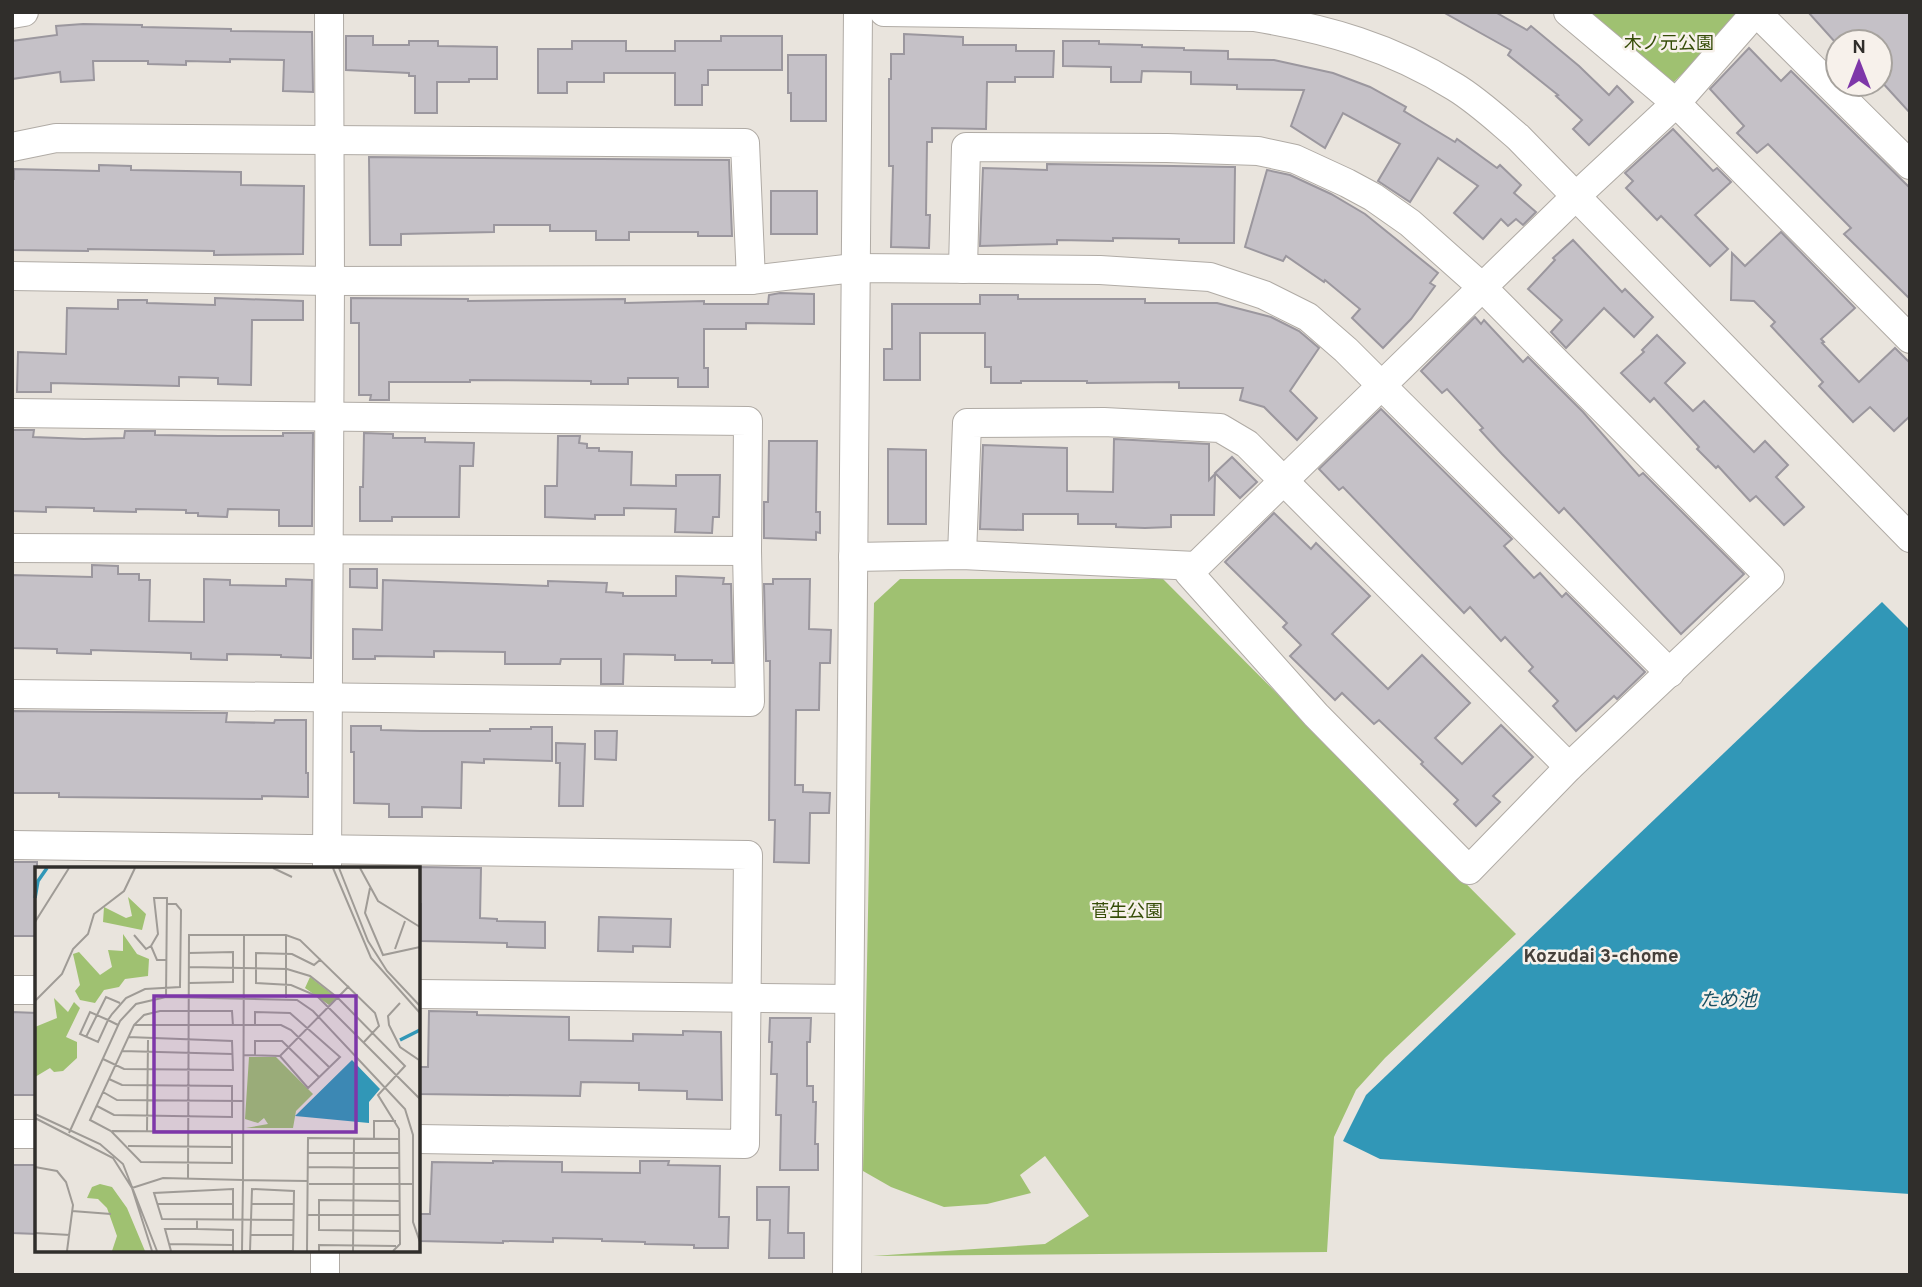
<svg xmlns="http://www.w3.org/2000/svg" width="1922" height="1287" font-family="Overpass,'Noto Sans JP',sans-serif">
	<rect width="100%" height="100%" fill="#e9e4dd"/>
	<g fill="#9fc171">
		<path d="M1583,12H1734L1739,16L1674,82L1664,81Z"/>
		<path d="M900,579H1163L1516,934L1385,1058L1356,1090L1334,1137L1327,1252L873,1256L1045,1244L1089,1216L1045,1156L1020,1175L1031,1193L987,1204L944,1207L891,1187L863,1171L874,603Z"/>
	</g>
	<path fill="#3197b7" d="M1882,602L1910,630V1194L1380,1159L1343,1141L1366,1095Z"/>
	<g fill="#c5c1c7" stroke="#9b979e" stroke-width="2">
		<path d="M1443,12H1495L1527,30L1531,26L1579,66L1609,95L1617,86L1633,102L1589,145L1573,129L1582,120L1556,96L1558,95L1508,55L1511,50Z"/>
		<path d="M1808,12H1910V113L1880,80V42H1835Z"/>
		<path d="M83,24L142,25V27L231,29V31L312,32L313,92L283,91L284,60L230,59V62L186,61V65L148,64V61H93L94,80L61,82L60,72L12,79V41L57,35L56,26Z"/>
		<path d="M904,34L963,37V45H1016V51H1054L1053,77H1015V82H987L986,129L932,128V142H927L926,215H930L929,248L891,247L893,166H889V79H891V54H904Z"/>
		<path d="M346,36H373V45H409V41H438V46L497,47V79H469V82H437V113H415V76H409V73L346,70Z"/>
		<path d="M721,36H782V70H708V85H702V105H675V73H604V82H567V93H538V49H572V41H626V51H675V41H721Z"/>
		<path d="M1063,41H1099V44L1142,45V47L1184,48V50L1228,51V59L1274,60L1333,73L1370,87L1406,107L1404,111L1455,142L1457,139L1497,168L1500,165L1521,185L1514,193L1536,212L1523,225L1516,219L1508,226L1501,219L1483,239L1454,213L1478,186L1438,158L1410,202L1378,181L1400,144L1343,113L1325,148L1291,126L1304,90L1237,89V85L1191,84V72L1142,71L1141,82H1111V67L1063,66Z"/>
		<path d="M1749,48L1781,81L1791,71L1910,188V299L1844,234L1851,228L1768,144L1757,153L1737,133L1744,126L1710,89Z"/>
		<path d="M788,55H826V121H791V93H788Z"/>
		<path d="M1673,129L1713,171L1717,168L1731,182L1695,215L1728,249L1710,266L1661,216L1657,220L1626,188L1633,181L1625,173Z"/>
		<path d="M369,157L729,160L732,236H698V232H629V240H596V231H550V225H494V232L401,234V245H370Z"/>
		<path d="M1047,164L1235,167L1234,243H1179V239L1113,238V241L1057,240V244L980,246L983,168L1047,170Z"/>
		<path d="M99,165L131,166V170L241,172V185L304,186L303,254L214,255V251L88,249V251L12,250V179H14V169L99,171Z"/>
		<path d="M1267,170L1290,175L1331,194L1365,214L1438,273L1430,283L1435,286L1411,319L1383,348L1352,318L1360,309L1325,280L1324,282L1286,256L1283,261L1245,247Z"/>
		<rect x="771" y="191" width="46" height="43"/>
		<path d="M1781,232L1855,308L1821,339L1824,342L1822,343L1859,382L1895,348L1910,363V416L1894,431L1870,407L1853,422L1819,386L1823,382L1771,326L1775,322L1754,301L1731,300L1732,253L1745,266Z"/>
		<path d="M1573,240L1622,292L1625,289L1653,317L1634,337L1604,308L1566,348L1551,332L1562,320L1528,289L1555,260L1553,258Z"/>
		<path d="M780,293L814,294V324L746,323V329H704V368H708V387H678V378H628V384H591V381L470,380V382H389V400H370L371,395H359V323H351V298L468,299V301L625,299V303L704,301V304H768L769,295Z"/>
		<path d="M980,295H1018V299H1145V303H1217L1271,317L1299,331L1319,348L1290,391L1317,418L1297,440L1264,407L1240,400L1243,388H1179V382L1087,383V381H1021V383H991V367H985V333H920V380H884V349H892V304H980Z"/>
		<path d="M215,298L303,301V320H252L251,385L218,384V378L179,377V386L51,383V392H17L18,352L66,354L67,308L118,309V300H147V303L215,305Z"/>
		<path d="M1475,317L1481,324L1484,320L1523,362L1528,357L1583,412L1639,476L1643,473L1744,574L1681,634L1564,508L1559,513L1502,454L1480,430L1483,428L1447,389L1442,393L1421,371Z"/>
		<path d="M1657,335L1685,363L1665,383L1693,411L1704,401L1754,452L1765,441L1788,465L1776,477L1804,507L1784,525L1756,496L1750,501L1718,466L1716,468L1697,449L1699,447L1654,398L1650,402L1621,373L1644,352L1642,350Z"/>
		<path d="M1381,409L1512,539L1504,546L1534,578L1540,573L1562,597L1566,593L1645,672L1617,699L1614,696L1576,731L1553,706L1558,701L1529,671L1533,667L1505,637L1501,641L1470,607L1464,613L1343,487L1339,490L1319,469Z"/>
		<path d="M12,430H34L33,437L84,439L124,438L125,431H155V435L219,436H283V433H313L312,526H279V510L228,509L227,517L198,516V513H186V510L136,509V512L94,511V508L46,507V512L12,511Z"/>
		<path d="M364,433L393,434V438H425V442L474,443L473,466H460L459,517H392V521H360V487H363Z"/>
		<path d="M558,436H580L579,443L587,444V448H599V451L632,452L631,485L676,486V475H720L719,517H713L712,533L675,532L676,509L624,508V515H595V519L545,517V486H557Z"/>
		<path d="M1114,439L1209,444V480L1215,474L1214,515H1171V527L1145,528L1116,527V524H1078V514H1023V530L980,529L983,445L1067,448V491L1113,492Z"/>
		<path d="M769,441H817L816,512H820V533L816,532V540L764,538V502H768Z"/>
		<path d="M888,449L926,450V524H888Z"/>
		<path d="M1232,457L1257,482L1240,498L1215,473Z"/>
		<path d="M1274,513L1311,549L1316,543L1370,596L1332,634L1388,689L1422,655L1470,703L1435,738L1462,764L1501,725L1533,757L1493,796L1500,802L1476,826L1454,804L1458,800L1421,764L1423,762L1379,720L1374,724L1342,693L1335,700L1290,656L1301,645L1283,627L1287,623L1225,562Z"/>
		<path d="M92,565L118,566V574H139V580H150L149,621L204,622V579L230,580V585L286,586V579L312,580L311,658L281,657V655L227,654V660L191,659V653L91,650V654L57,653V649L12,648V575L92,577Z"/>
		<path d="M350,569H377V588L350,587Z"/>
		<path d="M676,576L724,578L723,584H731L733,663H712V660H675V655L624,654L623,684H601V659H561L560,664H505V652L434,651V657L375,656V659H353V629L382,630L383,580L548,586V581L607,583L606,592L623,593V596H676Z"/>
		<path d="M773,579H810L809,629L831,630L830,663H820L819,710H796L795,785H803V792L830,793L829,813H810L809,863L774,862L775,820H769L770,661H766L764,584H773Z"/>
		<path d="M12,711L227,713L226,722L274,723L275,720H306V773H308V797L262,796V799L59,797V793H12Z"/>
		<path d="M351,726H381V730L421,731H490V729H531V727H552V761L484,759V763L462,762L461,808L422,807V817H389V804L354,803V752H351Z"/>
		<path d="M595,731H617L616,760L595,759Z"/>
		<path d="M556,743L585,744L583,806H559L560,763H556Z"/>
		<rect x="12" y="862" width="25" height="74"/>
		<path d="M418,867L481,868L480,918L497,919V921L545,922V948L507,947V943L421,941V904H418Z"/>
		<path d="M599,917L671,919L670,947L633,946V952L598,951Z"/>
		<path d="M429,1011L477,1012V1015L569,1017V1040L633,1041V1034L683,1035V1031L721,1032L722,1100L687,1099V1091L639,1090V1083L581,1082L580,1096L418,1094V1067H428Z"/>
		<path d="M12,1012L37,1013V1095H12Z"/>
		<path d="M770,1018H811L810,1042H807V1086H813V1102H816L815,1144H818V1170H780L781,1115H776L777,1074H771L772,1042H769Z"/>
		<path d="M493,1161L562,1162V1172L640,1173V1161H669L668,1165L720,1166L719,1217H729L728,1248H694V1245L645,1244V1242L602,1241V1239L553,1238V1242L503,1241V1243L419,1241V1214H430L432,1162L493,1163Z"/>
		<path d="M12,1165H37V1234L12,1233Z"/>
		<path d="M757,1187H789L788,1233H804V1258H769L770,1220H757Z"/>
	</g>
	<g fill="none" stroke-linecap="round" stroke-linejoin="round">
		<defs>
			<g id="minor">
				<path d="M884,12L1254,17C1327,29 1391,47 1455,87C1478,101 1498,120 1518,137L1910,538"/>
				<path d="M1568,12L1676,103L1910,339"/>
				<path d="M1756,12L1910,165"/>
				<path d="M12,14L24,12"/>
				<path d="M12,147L56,138L745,143L751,280"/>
				<path d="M963,269L966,147L1167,148L1258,151L1295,159L1347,183L1373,197L1410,223L1482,287L1770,577L1569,767L1469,870L1316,715L1189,573L1575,197L1676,103L1756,12"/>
				<path d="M12,276L330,281L751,280L854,268L1100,270L1210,277L1264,295L1308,317L1346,350L1670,673"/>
				<path d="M12,413L748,421L747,551L750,702L12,694"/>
				<path d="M12,548L747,551"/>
				<path d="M962,555L967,423L1104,422L1220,428L1247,444L1569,767"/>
				<path d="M853,557L962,555L1196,566"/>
				<path d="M12,845L748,855L745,1144L418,1139"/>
				<path d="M327,867L330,281L329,12"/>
				<path d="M12,990H37"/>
				<path d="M418,994L849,999"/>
				<path d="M12,1134H37"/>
				<path d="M325,1275V1250"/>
				<path d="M847,1275L858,12"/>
			</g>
		</defs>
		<use href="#minor" stroke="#b0aba5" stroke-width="30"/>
		<use href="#minor" stroke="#fff" stroke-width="28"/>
	</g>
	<g text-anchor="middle" stroke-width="5" stroke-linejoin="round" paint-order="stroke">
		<g font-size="18" fill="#364d08" stroke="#f7f1eb">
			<text x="1669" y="49">木ノ元公園</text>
			<text x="1127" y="917">菅生公園</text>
		</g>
		<g font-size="19" font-weight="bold" fill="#45403b" stroke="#f7f1eb">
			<text x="1601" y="962">Kozudai 3-chome</text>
		</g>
		<g font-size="19" font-style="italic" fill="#195062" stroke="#f7f1eb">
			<text x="1728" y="1006">ため池</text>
		</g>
	</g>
	<g transform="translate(35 867)">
		<rect width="385" height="385" fill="#e9e4dd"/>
		<path d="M93,30L111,47L107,63L68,55L69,40L91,51L97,49ZM88,67L102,87L114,92L113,109L90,112L84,120L69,123L60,136L45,133L40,124L45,118L38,87L44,85L65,108L77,100L73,83L88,84ZM275,110L302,131L294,138L270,121ZM19,131L33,145L39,135L45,141L31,170L42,175V191L28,204L19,205L15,201L0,210V160L22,151ZM214,190H241L278,227L261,244L258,261H211L233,257L229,251L223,256L210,252ZM65,317L77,320L92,341L110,384H77L82,369L72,341L63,332L52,331L57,320Z" fill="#9fc171"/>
		<path d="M317,193L345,222L334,235V256L260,249Z" fill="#3197b7"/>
		<path fill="none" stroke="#3197b7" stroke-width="3.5" d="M0,31L3,14L12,1M365,173L385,163"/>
		<path fill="none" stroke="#9f9b96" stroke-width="2" d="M238,1L257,10M298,1L336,91L385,146M304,1L333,74L352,104L385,139M325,1L343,34L385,60M335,21L330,46L348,88L385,80M0,55L34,1M99,68L111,82L116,79M360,82L370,54M286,92L279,98L257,87L221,86V116L256,118L282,129L385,232M154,100L252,102L275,109L303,131L370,199L343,228L364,262L365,377L358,384M154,116L198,115V85L154,86M131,130L132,31H119L123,67L116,79L122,93H131M251,131V68M0,134L27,107L38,82L53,67L59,47L89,24L100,1M365,136L353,149L354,158L365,180L384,193L385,244M83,158L73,153L55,145L45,167L63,175L73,153L77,147L91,131L110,122L145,120L146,43L141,37H132M99,158H246L256,163L294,200M220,158V145L255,146L305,190L273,221L245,189M51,170L71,130L85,136M87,184L197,187M208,188L245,189L314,119M220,188V174H247L284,210M68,192L89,202L198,203L197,174L93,170M68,225L82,233L208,234M62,239L79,248L197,250V219L87,218L74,212M0,247L65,277L88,297L122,384M0,251L78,291L97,321L117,384M77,264L208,265M112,264L113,173M197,265V296L106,295L76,264L55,253L99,158L109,148L125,144H197L198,159M34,266L85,154L101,137L131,130L262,133L278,144L370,242L378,268V355L385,375M339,271V254H361M93,279L197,280M273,286H364M0,300L22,304L31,315L38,338L32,384M273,300L364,301M153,312L154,68H251L265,73L340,146L344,159L329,175M274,317H379M97,321L128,311L208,313L209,69M364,334L284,333V363L365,364M123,337H198M217,337H259M37,344L76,347M273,348H364M198,352V322L119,326L127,352L259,353M162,362L198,363V384M0,366L35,368M216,368H259M134,377L198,378M136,384L130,362H162V352M207,384L208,313L273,314M207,384H258M215,384L217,322L259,324L258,384M272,384L273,271L364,272M284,384V378L361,379M318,384L319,271"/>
		<path fill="#7e37a9" fill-opacity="0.15" stroke="#7e37a9" stroke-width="3.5" d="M119,129H321V265H119Z"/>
		<rect width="385" height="385" fill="none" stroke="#302e2b" stroke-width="3.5"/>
	</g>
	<rect width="1922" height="1287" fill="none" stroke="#302e2b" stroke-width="28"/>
	<g transform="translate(1859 63)"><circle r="33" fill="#f7f1eb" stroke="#a7a39e" stroke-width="2"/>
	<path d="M0-5L12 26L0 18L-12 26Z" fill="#7e37a9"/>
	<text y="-10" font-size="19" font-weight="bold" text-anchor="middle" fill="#302e2b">N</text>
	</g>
</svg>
